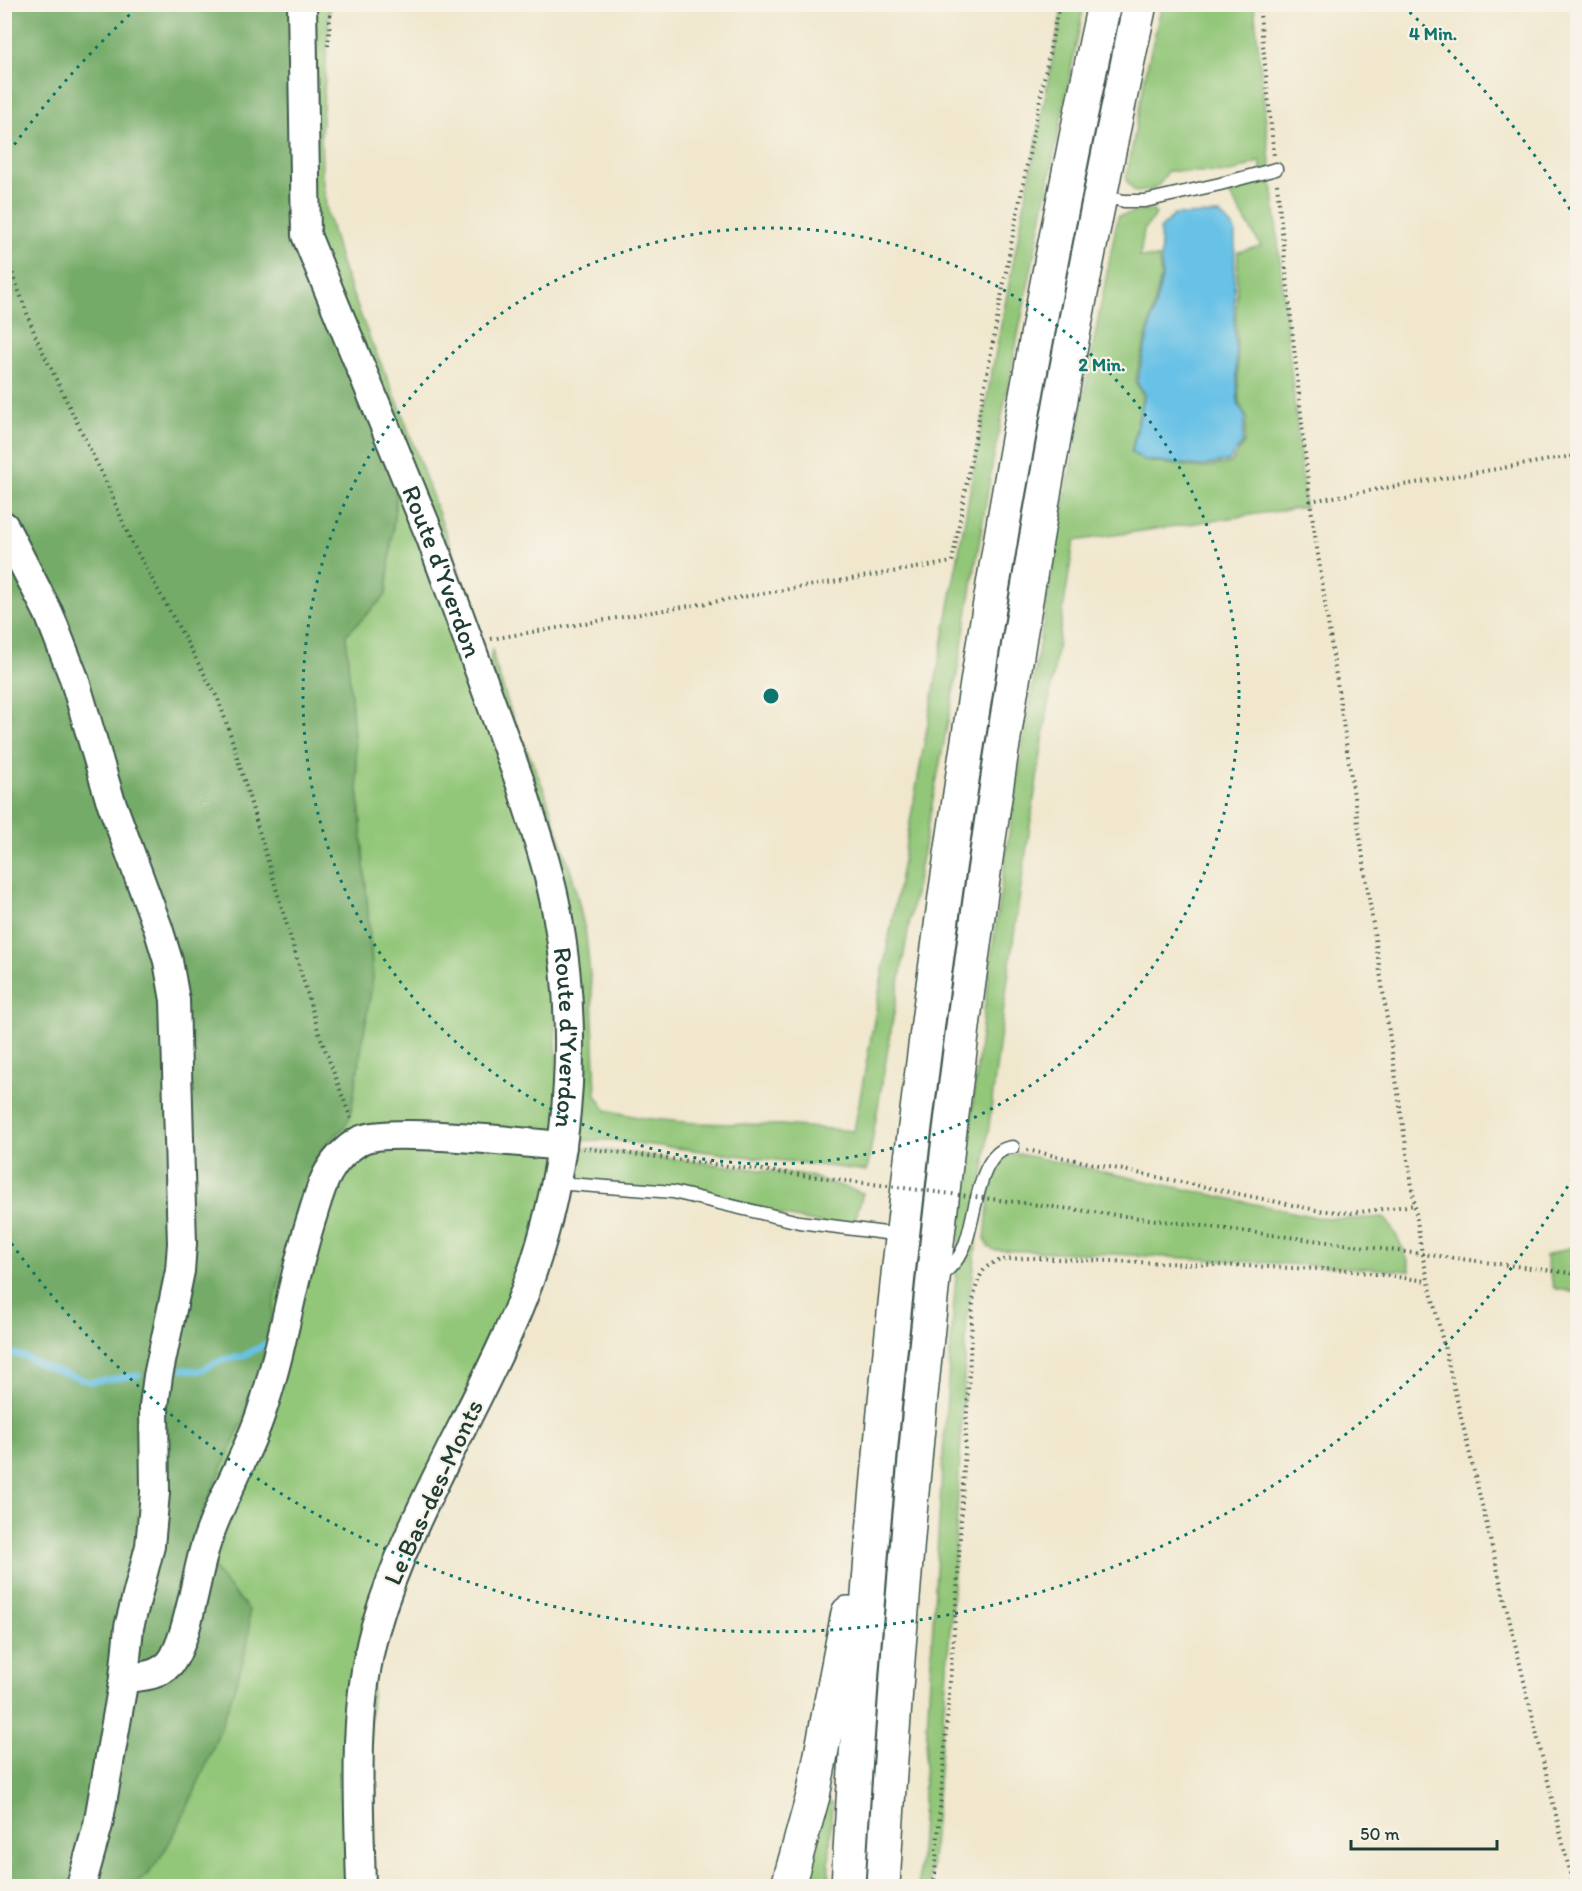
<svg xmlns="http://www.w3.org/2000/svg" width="1582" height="1891" font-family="Itim,sans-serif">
	<rect width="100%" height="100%" fill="#f7f3e8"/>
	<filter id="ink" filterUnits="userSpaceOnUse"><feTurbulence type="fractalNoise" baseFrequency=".0167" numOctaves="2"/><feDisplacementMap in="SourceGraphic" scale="12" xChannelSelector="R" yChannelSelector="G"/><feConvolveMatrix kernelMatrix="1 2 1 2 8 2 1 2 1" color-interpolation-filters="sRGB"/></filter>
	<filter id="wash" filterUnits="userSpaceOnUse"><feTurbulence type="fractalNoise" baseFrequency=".008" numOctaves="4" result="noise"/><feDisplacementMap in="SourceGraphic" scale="24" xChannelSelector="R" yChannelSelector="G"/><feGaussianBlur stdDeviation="1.35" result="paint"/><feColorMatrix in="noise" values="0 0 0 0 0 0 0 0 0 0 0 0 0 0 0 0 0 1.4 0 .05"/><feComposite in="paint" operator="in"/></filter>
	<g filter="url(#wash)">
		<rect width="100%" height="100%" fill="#f0e7cd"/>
		<g fill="#92c678" stroke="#588256" stroke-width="1.5">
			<path d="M306,5H330L321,134L322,176L327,212L342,267L370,339L399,405L462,578L475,624L309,234Z"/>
			<path d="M1063,5H1084L993,461L958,669L910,919L867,1171L610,1140L572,1141L576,1062L489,667L492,649L495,664L512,715L545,792L573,878L586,935L592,995L596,1095L606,1110L642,1118L694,1123L782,1125L854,1131L985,408Z"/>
			<path d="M1162,5H1254L1305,507L1074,541C1036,785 996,1030 973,1276L968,1301L953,1591L930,1886H918C935,1608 945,1328 979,1051C1014,771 1064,493 1118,216L1151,209L1156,214L1144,230L1140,257L1159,258L1161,277L1135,382L1143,394L1131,453L1144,461L1202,468L1231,463L1244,443L1247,417L1239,403L1236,322L1238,252L1261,246L1227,190L1231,183H1264L1260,161L1230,173L1168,171C1158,189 1155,191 1135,192L1126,180L1147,67Z"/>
			<path d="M400,458L546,868L562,1145L809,1176L863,1193L852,1230L691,1196L555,1183L375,1631L361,1886H84C101,1880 121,1889 138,1881C174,1864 244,1674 249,1633C250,1625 249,1617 249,1610L220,1577L208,1559L200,1517L246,1414L286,1247L312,1172L330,1140L344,1127L350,1117L373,978L346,635L386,595Z"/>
			<path d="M1010,1154H1020L1316,1217L1352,1219L1383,1217C1392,1224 1410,1260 1410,1271L1112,1254L994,1250L988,1246L985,1239L991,1176L996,1166Z"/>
			<path d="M1575,1246H1577V1293L1554,1288L1545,1256Z"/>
			<path d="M824,1802L832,1803L828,1886H800Z"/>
		</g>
		<path fill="#75ab68" stroke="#4a744e" stroke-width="1.5" d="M5,5H299L303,236L400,458L386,595L346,635L373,978L350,1117L344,1127L330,1140L312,1172L286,1247L262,1363L246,1414L200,1517L208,1559L220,1577L249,1610C249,1617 250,1625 249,1633C244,1675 175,1862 139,1881C135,1883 127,1884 122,1885L5,1886Z"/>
		<path fill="#68c1e6" stroke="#447f8d" stroke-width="1.5" d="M1220,214L1235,230L1234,322L1238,404L1245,417L1242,443L1229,461L1202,466L1144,460L1132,452L1145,394L1137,382L1162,278L1160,229L1174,215Z"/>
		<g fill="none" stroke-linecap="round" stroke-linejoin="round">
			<g stroke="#68c1e6" stroke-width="6">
				<path d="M4,1351L23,1356L44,1366L90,1382L139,1375"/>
				<path d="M183,1369L199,1371L224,1359L243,1356L264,1345"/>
			</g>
		</g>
	</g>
	<g filter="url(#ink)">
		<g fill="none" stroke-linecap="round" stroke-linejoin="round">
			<defs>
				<g id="service">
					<path d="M1101,196L1124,201H1145L1220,184L1276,169"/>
					<path d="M555,1183L673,1192L799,1222L901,1235"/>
					<path d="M940,1276C951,1268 959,1259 964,1247C976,1220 977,1149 1013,1147"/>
				</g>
				<g id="tertiary">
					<path id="s1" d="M302,4L306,235L431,538L521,785C534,827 549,869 557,913C583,1054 567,1204 507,1335C463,1433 405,1525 375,1629C352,1713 359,1801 361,1886"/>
					<path d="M4,526L49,614L74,678L109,796L158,928L168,961L175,1000L182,1243L180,1271L158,1376L154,1406L155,1493L150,1546L129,1627L124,1678L98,1825L81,1886"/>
					<path d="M124,1678C141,1676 157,1677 170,1663C187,1643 196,1576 205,1547C219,1501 246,1459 261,1413C283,1350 291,1284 311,1220C316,1205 320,1187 328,1173C335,1160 346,1149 359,1141C383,1126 526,1143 562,1146"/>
				</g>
				<g id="motorway">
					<path d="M788,1886L813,1796L848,1613"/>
					<path d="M848,1886C883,1253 970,625 1104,4"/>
					<path d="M883,1886C919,1251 1005,626 1140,4"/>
				</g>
			</defs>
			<use href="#service" stroke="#3e564b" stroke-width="15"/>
			<use href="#tertiary" stroke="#3e564b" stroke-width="32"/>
			<use href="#motorway" stroke="#3e564b" stroke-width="36"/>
			<g stroke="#3e564b" stroke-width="4" stroke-dasharray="1.5 4.5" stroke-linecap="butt">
				<path d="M1259,4L1274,156"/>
				<path d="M328,46L331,4"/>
				<path d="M1277,184L1310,501L1422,1254L1573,1886"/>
				<path d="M4,251L37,340L108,486L130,539L218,699L230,733L319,1033L351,1119"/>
				<path d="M1310,501L1578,455"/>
				<path d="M491,639L952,562L1010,250L1059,4"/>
				<path d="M583,1148L809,1176"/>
				<path d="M1027,1150L1316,1210L1351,1213L1415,1205"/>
				<path d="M1023,1203L1578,1274"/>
				<path d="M934,1886L957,1592L973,1302C980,1259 993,1259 1033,1258L1346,1270L1427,1281"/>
			</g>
			<use href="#service" stroke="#fff" stroke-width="12"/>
			<use href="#tertiary" stroke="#fff" stroke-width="28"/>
			<use href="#motorway" stroke="#fff" stroke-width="33"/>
			<path stroke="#3e564b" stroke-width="4" stroke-dasharray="1.5 4.5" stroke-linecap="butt" d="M809,1176L1023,1203"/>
		</g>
	</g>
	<g fill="none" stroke="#0f766e" stroke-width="3" stroke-dasharray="3 6">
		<circle cx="771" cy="696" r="468"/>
		<path d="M1577 1171A936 936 0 0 1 9 1240M9 152A936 936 0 0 1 139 6M1403 6A936 936 0 0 1 1577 221"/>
	</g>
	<g text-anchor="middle" stroke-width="4.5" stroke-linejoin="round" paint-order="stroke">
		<g font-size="26" fill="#1f3d34" stroke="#f7f3e8">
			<text dy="9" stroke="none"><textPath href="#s1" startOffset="594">Route d'Yverdon</textPath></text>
			<text dy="9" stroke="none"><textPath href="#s1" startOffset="1080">Route d'Yverdon</textPath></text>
			<text transform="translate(433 1492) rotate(-65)" y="9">Le Bas-des-Monts</text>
		</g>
	</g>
	<circle cx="771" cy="696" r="9" fill="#0f766e" stroke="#f7f3e8" stroke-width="3"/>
	<g font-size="18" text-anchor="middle" font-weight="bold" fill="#0f766e" stroke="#f7f3e8" stroke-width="4.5" stroke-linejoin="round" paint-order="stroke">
		<text x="1433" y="40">4 Min.</text>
		<text x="1102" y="371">2 Min.</text>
	</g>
	<rect width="1582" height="1891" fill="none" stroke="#f7f3e8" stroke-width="24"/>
	<path d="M1351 1840v9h146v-9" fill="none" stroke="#1f3d34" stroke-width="3"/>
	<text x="1360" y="1840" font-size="18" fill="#1f3d34" stroke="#f7f3e8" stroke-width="4.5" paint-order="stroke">50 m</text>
</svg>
